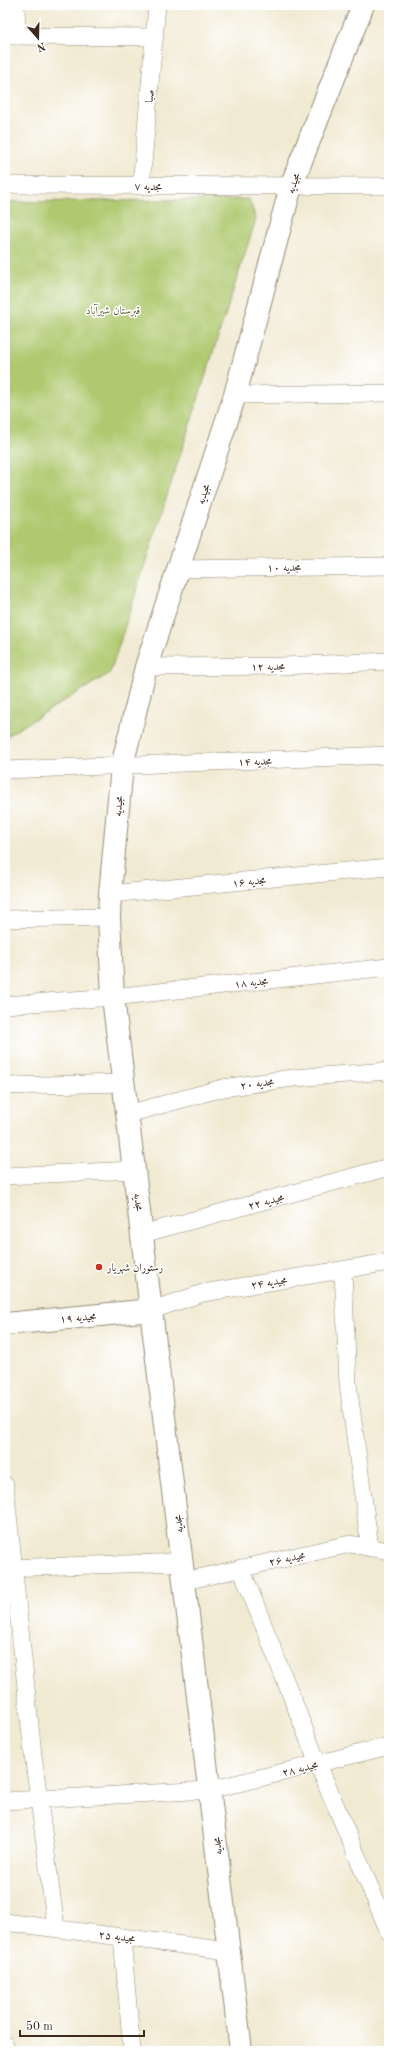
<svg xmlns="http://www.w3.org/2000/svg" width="394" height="2056" font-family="'Old Standard TT',Amiri,serif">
	<rect width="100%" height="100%" fill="#fff"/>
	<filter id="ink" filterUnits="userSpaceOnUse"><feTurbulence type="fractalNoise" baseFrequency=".025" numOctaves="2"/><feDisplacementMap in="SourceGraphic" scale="8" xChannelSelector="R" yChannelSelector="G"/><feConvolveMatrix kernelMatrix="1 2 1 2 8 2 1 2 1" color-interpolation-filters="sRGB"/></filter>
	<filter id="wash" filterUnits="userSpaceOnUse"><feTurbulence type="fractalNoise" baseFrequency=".012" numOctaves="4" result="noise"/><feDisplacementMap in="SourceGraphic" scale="16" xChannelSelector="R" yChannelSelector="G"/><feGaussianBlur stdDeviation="0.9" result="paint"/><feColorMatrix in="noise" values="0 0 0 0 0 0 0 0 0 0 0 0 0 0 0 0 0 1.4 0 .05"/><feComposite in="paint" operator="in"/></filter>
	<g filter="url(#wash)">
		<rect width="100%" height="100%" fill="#f1ead3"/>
		<path fill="#afc96f" stroke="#757a46" d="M249,199L256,219L110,673L5,737V202Z"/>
	</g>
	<g filter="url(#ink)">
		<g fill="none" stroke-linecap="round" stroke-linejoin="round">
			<defs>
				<g id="street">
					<path d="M16,5L17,36"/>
					<path d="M5,36L155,37"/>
					<path d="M5,185L389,186"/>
					<path d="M141,186L157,5"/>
					<path d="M235,395L389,393"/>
					<path d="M179,569L389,566"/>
					<path d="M146,667L283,666L389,661"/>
					<path d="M5,770L389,755"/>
					<path d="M110,894L389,867"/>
					<path d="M5,919L109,917"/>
					<path d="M5,1005L113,997L389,967"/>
					<path d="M5,1086L124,1083"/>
					<path d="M128,1114L223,1088L293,1078L389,1071"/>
					<path d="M5,1176L134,1170"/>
					<path d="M142,1234L389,1167"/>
					<path d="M343,1270L348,1384L370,1548"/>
					<path d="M152,1310L203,1293L389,1262"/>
					<path d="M5,1485L33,1755L56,1928"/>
					<path d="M5,1568L183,1562"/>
					<path d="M241,1568L318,1764L389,1932"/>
					<path d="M185,1581L350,1544L389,1551"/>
					<path d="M5,1801L210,1790L389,1746"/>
					<path d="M5,1922L229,1951"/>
					<path d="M122,1937L132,2051"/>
					<path d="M5,2045L6,2051"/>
				</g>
				<g id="secondary">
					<path d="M5,1324L152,1310"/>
					<path d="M241,2051L113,997L109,917L110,894L122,766L146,667L235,395L291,186L363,5"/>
				</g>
			</defs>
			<use href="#street" stroke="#968a78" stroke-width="18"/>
			<use href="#secondary" stroke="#968a78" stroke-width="24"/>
			<use href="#street" stroke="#fff" stroke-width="17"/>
			<use href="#secondary" stroke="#fff" stroke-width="22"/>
		</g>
	</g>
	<circle fill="#c8321e" stroke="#fff" stroke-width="1.5" cx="99" cy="1267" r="4"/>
	<g text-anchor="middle" stroke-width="3" stroke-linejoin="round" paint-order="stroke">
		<g font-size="11" fill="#3b2a1e" stroke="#fff">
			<text transform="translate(149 96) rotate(-85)" y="4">صبا</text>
			<text transform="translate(293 183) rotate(-71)" y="4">مجیدیه</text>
			<text x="148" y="190">مجدیه ۷</text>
			<text transform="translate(203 494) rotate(-72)" y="4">مجیدیه</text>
			<text transform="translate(284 567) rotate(-1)" y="4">مجدیه ۱۰</text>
			<text transform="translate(268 666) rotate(-1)" y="4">مجدیه ۱۲</text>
			<text transform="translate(255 761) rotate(-2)" y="4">مجدیه ۱۴</text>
			<text transform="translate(118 806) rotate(-85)" y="4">مجیدیه</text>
			<text transform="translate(249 881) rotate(-6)" y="4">مجدیه ۱۶</text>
			<text transform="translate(251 982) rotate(-6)" y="4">مجدیه ۱۸</text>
			<text transform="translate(257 1083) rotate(-8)" y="4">مجدیه ۲۰</text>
			<text transform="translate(266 1201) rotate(-15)" y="4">مجیدیه ۲۲</text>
			<text transform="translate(139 1202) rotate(83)" y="4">مجدیه</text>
			<text transform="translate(269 1282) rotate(-9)" y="4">مجیدیه ۲۴</text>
			<text transform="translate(78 1317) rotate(-5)" y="4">مجیدیه ۱۹</text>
			<text transform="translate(178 1524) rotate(-97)" y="4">مجدیه</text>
			<text transform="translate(287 1558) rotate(-12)" y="4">مجیدیه ۲۶</text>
			<text transform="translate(300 1768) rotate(-14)" y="4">مجیدیه ۲۸</text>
			<text transform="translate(217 1846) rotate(-97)" y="4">مجدیه</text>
			<text transform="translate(117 1936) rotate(7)" y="4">مجیدیه ۲۵</text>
		</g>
		<g font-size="11" fill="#5e5a36" stroke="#fff">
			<text x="113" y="314">قبرستان شیرآباد</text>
		</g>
		<g font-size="11" fill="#3b2a1e" stroke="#fff" text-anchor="start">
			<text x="107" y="1271">رستوران شهریار</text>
		</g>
	</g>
	<rect width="394" height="2056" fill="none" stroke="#fff" stroke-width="20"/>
	<g transform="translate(38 38) rotate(160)" stroke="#ffffff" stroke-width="3" paint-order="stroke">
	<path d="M0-3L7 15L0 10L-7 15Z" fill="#3b2a1e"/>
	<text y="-6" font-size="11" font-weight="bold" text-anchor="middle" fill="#3b2a1e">N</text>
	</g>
	<path d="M20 2030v6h124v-6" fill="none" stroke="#3b2a1e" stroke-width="2"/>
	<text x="26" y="2030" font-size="12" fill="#3b2a1e" stroke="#ffffff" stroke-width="3" paint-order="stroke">50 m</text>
</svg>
